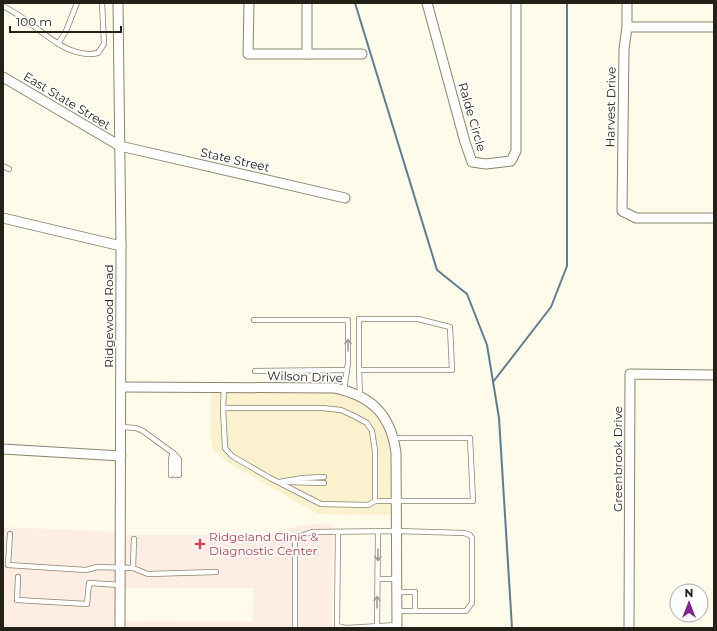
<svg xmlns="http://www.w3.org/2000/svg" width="717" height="631" font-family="Montserrat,sans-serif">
	<rect width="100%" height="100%" fill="#fefbea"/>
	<g fill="#feede2">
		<path d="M320,524L333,525L332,628H124V621L252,622L254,588H123L124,535H264L299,526Z"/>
		<path d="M3,527L117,532L116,628H3Z"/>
	</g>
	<path fill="#faf2cf" d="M211,391L322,392L343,394L355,399L365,405L374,412L382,424L389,437L391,454V515L317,514L229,463L213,449L211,441Z"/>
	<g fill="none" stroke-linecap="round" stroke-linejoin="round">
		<g stroke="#5b7e95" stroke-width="2">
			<path d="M355,3L437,270L467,294L487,345L499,418L512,628"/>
			<path d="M493,382L551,307L567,266V3"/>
		</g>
		<defs>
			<g id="service">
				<path d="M3,6C10,10 18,14 24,19C46,34 69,59 98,53L104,44L102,3"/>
				<path d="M58,44L66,31L77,3"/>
				<path d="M3,166L9,169"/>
				<path d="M254,320H348V363L344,390"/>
				<path d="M359,370V319H418L450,327L452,370H359L360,396"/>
				<path d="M255,371L347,370"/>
				<path d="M224,387L223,408H322L341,410L354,416L367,423L372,431L375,451V501H473L470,438H394"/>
				<path d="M223,408L225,448L232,456L270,478L321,504L368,505L375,501"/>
				<path d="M121,427L136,428L143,431L173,453L179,459V475"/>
				<path d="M174,454L175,459V475"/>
				<path d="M171,475V459L173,453"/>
				<path d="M279,482L303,478L324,477"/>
				<path d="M288,482L324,483"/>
				<path d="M338,532L337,626L346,628L397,625"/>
				<path d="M10,534L8,565L86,570L97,567L133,568L148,574L216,572"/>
				<path d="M133,568L134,539"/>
				<path d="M18,577L17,600L87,604L89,583L120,585"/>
				<path d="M378,579H397"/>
				<path d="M397,592H415V611"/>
				<path d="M377,626L378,532"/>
				<path d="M295,628V538L312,532L397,531L464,533L470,535L472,538V603L466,611H397"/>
			</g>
			<g id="minor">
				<path d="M118,3L121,246L120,628"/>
				<path d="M249,3L248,54H362"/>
				<path d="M427,3L465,142L472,162L486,164L511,161L516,151V3"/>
				<path d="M627,3V27L624,49L622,211L636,218H714"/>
				<path d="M627,27H714"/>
				<path d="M307,54V3"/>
				<path d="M3,77L120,146L345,198"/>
				<path d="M3,218L121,246"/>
				<path d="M121,387L335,388C372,396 391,415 396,453L397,628"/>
				<path d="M3,449L121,456"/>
				<path d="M629,628L630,374L714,375"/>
			</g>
		</defs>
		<use href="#service" stroke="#8a856b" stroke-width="6"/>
		<use href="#minor" stroke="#8a856b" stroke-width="11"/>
		<use href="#service" stroke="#fff" stroke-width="4.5"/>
		<use href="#minor" stroke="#fff" stroke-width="9"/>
	</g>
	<defs><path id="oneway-shaft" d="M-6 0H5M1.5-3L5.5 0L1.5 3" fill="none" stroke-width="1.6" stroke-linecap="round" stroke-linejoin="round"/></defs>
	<g stroke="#9c9c97">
		<use href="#oneway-shaft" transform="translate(348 345) rotate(-91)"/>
		<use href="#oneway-shaft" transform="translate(378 555) rotate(91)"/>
		<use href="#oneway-shaft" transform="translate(377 602) rotate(-90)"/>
	</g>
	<path fill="#e0444e" stroke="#fff" stroke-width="1.5" d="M198 538h4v4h4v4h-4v4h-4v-4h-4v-4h4z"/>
	<g text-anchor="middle" stroke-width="3.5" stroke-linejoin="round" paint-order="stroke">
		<g font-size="12" fill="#242218" stroke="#fff">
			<text transform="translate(67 101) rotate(31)" y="4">East State Street</text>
			<text transform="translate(611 107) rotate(-89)" y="4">Harvest Drive</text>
			<text transform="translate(472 117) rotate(74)" y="4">Ralde Circle</text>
			<text transform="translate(235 160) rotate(13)" y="4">State Street</text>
			<text transform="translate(109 316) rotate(-90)" y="4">Ridgewood Road</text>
			<text transform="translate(305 377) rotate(2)" y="4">Wilson Drive</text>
			<text transform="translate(618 459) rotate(-90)" y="4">Greenbrook Drive</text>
		</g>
		<g font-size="12" fill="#be3a42" stroke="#fff" text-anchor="start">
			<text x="209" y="541">Ridgeland Clinic &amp;<tspan x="209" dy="14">Diagnostic Center</tspan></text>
		</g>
	</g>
	<rect width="717" height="631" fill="none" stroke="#242218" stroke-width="8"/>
	<g transform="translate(689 603)"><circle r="19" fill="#ffffff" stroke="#a7a7a3"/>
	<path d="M0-3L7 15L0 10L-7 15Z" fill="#812591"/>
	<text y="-6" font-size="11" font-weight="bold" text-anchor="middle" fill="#242218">N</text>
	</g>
	<path d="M10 26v6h111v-6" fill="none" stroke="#242218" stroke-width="2"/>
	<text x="16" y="26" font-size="12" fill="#242218" stroke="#ffffff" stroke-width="3" paint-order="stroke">100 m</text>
</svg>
